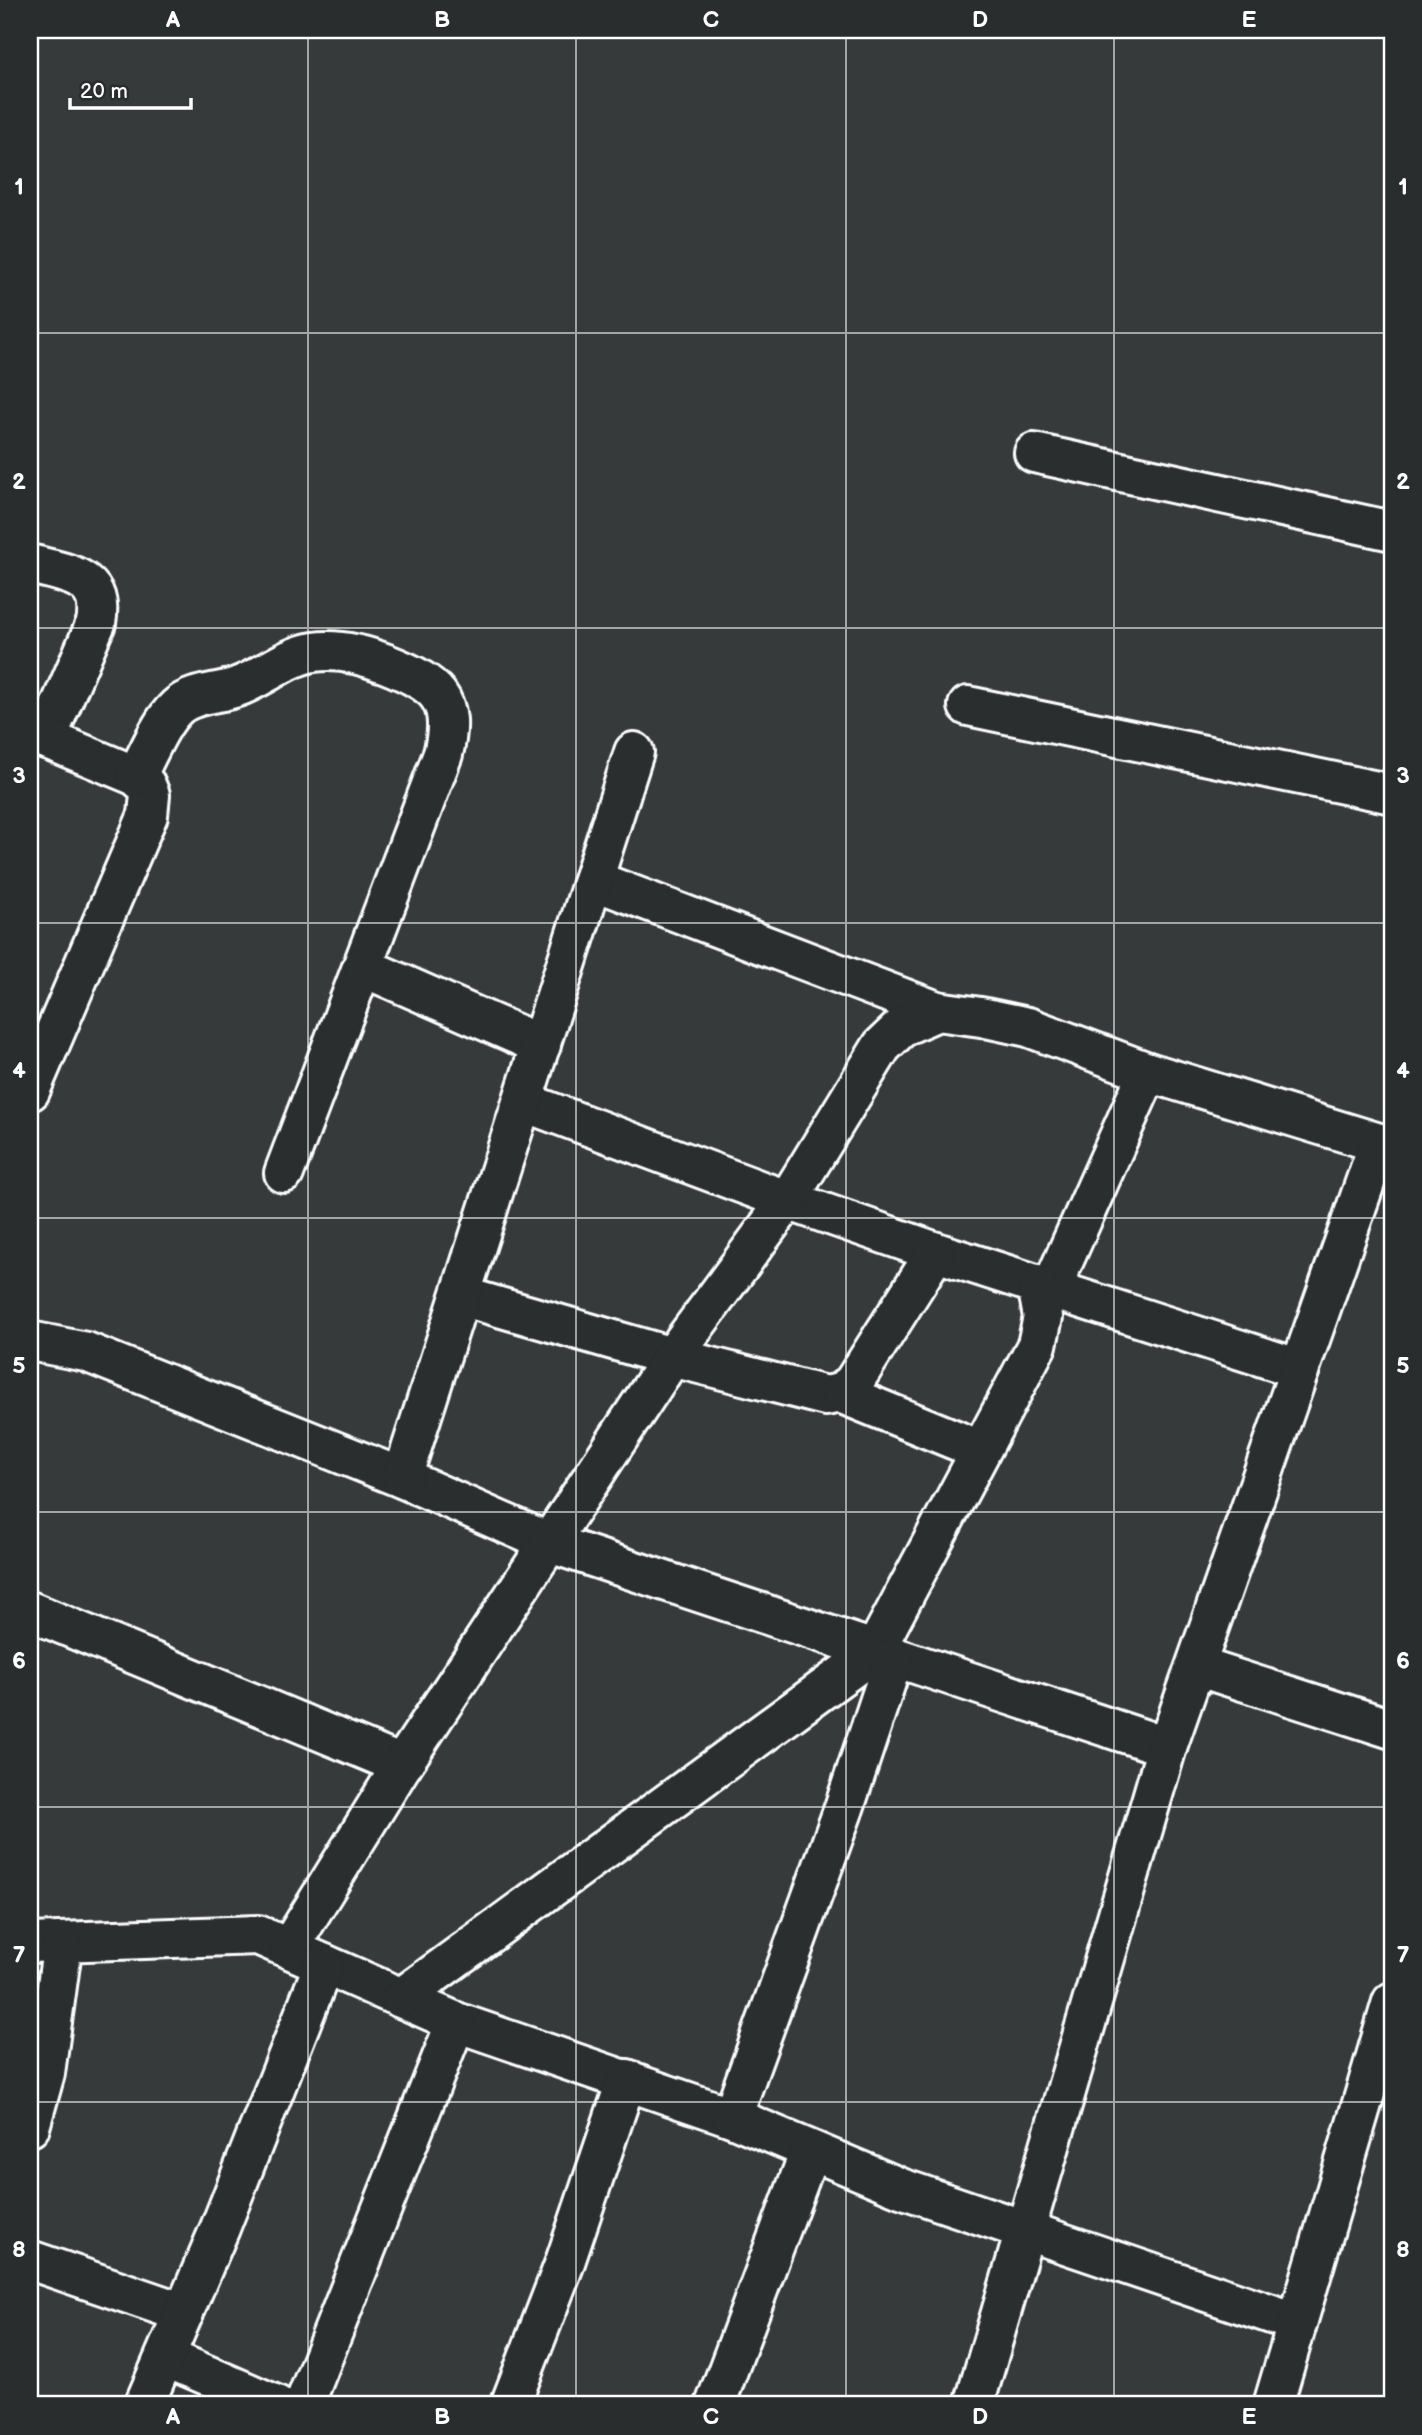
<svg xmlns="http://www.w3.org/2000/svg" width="1422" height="2435" font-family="'Balsamiq Sans',sans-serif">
	<rect width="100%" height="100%" fill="#373a3b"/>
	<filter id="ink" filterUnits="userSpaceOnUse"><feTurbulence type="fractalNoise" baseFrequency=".0143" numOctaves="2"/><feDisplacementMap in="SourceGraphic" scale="14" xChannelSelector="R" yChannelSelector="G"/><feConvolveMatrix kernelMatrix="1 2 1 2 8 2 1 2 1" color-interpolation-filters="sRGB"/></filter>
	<g filter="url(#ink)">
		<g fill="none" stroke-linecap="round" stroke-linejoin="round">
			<defs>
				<g id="street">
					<path d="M1034,453L1392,531"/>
					<path d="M30,564C66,574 105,575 96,623L46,739"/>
					<path d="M968,706L1392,794"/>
					<path d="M30,732L136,776L146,785L150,795L148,815L30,1091"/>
					<path d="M136,776C148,755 159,724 177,707C192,693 218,694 237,687C263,678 286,656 314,652C339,648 364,655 387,664C435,683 457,698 443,754L284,1173"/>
					<path d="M593,880L937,1011"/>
					<path d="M363,967L541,1045"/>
					<path d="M524,1102L767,1193L936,1252L1300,1369"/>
					<path d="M1051,1289L1148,1072"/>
					<path d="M461,1296L672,1357L826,1396L840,1393L853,1383L936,1252"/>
					<path d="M30,1341L86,1352L402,1478L550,1543L1167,1747"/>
					<path d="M840,1393L980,1450"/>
					<path d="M402,1478L634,752"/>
					<path d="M30,1611L402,1765"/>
					<path d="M1196,1666L1392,1729"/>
					<path d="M30,1943L258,1935L456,2022L732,2117L901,2188L1295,2322"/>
					<path d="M289,1948L402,1765L672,1357L787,1201L882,1046L903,1026L937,1011L981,1017L1028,1027L1148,1072L1392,1147"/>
					<path d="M401,1998L874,1652L1037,1345L1043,1317L1037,1284"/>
					<path d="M732,2117L844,1808L894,1658"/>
					<path d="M30,2127L45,2073L63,1942"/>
					<path d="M30,2260L184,2313"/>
					<path d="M165,2357L276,2405"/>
					<path d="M144,2405L220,2228L324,1964"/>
					<path d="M304,2405L456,2022"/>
					<path d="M510,2405L564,2265L627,2079"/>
					<path d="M715,2405L810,2151"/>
					<path d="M974,2405L1167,1747L1379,1143"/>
					<path d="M1273,2405L1392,2002"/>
				</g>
			</defs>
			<use href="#street" stroke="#fff" stroke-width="44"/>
			<use href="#street" stroke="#2a2d2e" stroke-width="38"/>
		</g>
	</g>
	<path fill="none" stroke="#fff" stroke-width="2" stroke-opacity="0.55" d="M308,30V2405M576,30V2405M846,30V2405M1114,30V2405M30,333H1392M30,628H1392M30,923H1392M30,1218H1392M30,1512H1392M30,1807H1392M30,2102H1392"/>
	<rect width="1422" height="2435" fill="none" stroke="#2a2d2e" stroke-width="77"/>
	<path d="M70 98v10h121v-10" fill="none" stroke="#ffffff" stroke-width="3.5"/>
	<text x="80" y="98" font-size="21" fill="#ffffff" stroke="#2a2d2e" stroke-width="5" paint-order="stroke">20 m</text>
	<rect x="38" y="38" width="1346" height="2358" fill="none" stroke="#fff" stroke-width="2.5"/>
	<g font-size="23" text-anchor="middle" font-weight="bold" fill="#fff">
		<text x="173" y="27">A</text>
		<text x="442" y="27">B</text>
		<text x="711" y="27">C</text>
		<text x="980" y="27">D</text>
		<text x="1249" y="27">E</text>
		<text x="19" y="194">1</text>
		<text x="1403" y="194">1</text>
		<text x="19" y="489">2</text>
		<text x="1403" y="489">2</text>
		<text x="19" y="783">3</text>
		<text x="1403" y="783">3</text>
		<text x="19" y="1078">4</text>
		<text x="1403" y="1078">4</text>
		<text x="19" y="1373">5</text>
		<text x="1403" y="1373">5</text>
		<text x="19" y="1668">6</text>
		<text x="1403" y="1668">6</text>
		<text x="19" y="1962">7</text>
		<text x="1403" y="1962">7</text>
		<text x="19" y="2257">8</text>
		<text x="1403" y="2257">8</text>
		<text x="173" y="2424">A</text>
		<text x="442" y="2424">B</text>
		<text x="711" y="2424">C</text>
		<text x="980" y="2424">D</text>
		<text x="1249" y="2424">E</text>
	</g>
</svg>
